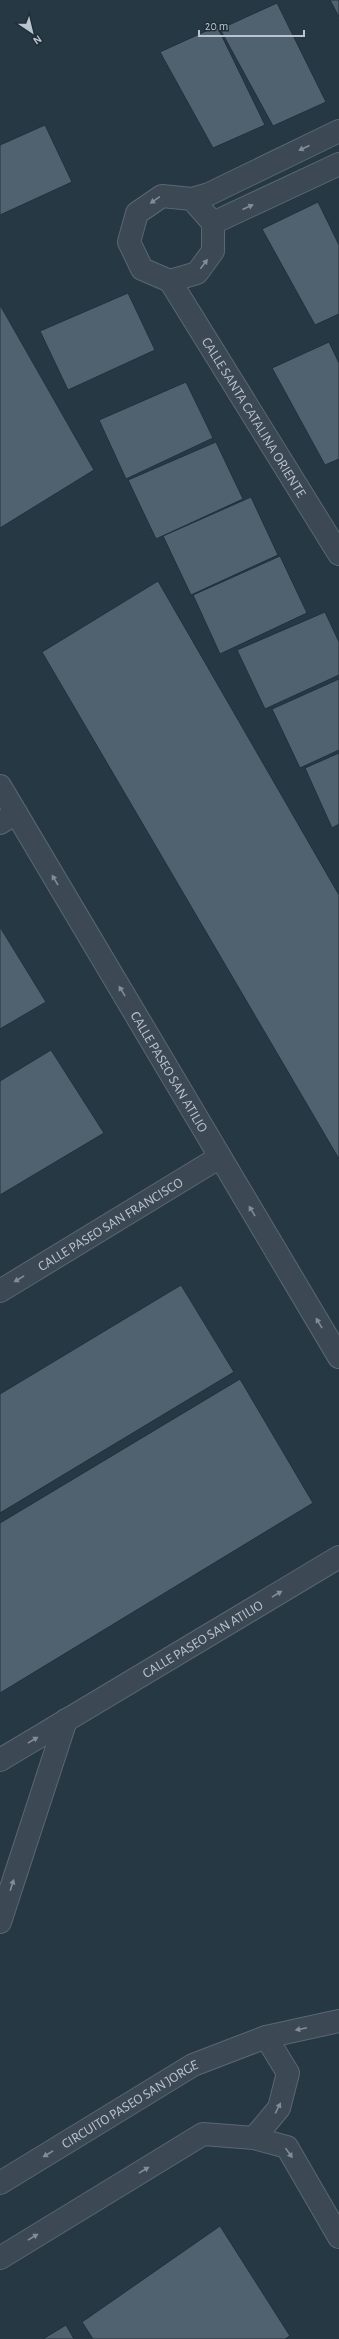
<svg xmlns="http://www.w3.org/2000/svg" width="339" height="2339" font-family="'Alegreya Sans',sans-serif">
	<rect width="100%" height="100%" fill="#273845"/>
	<g fill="#506270" stroke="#22303c">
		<path d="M330,0H339V17Z"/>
		<path d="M277,3L326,102L273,126L220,29Z"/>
		<path d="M217,26L265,125L213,148L160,52Z"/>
		<path d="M45,125L72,182L0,215V145Z"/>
		<path d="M318,202L339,245V314L315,325L262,229Z"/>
		<path d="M128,293L155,350L68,390L40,331Z"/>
		<path d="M0,305L94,470L0,528Z"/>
		<path d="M329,342L339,363V459L325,465L272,368Z"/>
		<path d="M186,382L213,438L126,479L99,420Z"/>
		<path d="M216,442L243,499L156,539L128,480Z"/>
		<path d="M251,497L278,555L191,595L163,536Z"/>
		<path d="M280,556L307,613L220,654L193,595Z"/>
		<path d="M158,581L339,895V1159L42,652Z"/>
		<path d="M325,612L339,642V675L265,709L237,650Z"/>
		<path d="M339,679V750L300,768L272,709Z"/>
		<path d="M339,753V824L332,828L305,768Z"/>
		<path d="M0,927L46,1002L0,1029Z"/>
		<path d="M51,1050L104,1133L0,1195V1081Z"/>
		<path d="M181,1285L234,1372L0,1513V1394Z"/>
		<path d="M240,1379L313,1503L0,1693V1523Z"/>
		<path d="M220,2226L290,2336L285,2339H93L82,2322Z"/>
		<path d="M66,2325L74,2339H43Z"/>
	</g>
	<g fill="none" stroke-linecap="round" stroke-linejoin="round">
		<defs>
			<g id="minor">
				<path d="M192,199L213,223V251L197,273L170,281L142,269L129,242L137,213L162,196L192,199L209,194L339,131"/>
				<path d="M213,223L339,164"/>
				<path id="s1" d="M170,281L339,554"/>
				<path id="s2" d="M0,786L339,1357"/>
				<path d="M0,823L16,813"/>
				<path id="s3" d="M0,1291L220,1157"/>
				<path id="s4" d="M0,1760L339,1557"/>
				<path d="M0,1922L66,1720"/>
				<path d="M254,2138L279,2108L288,2073L266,2037"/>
				<path id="s5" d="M0,2183L193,2065L266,2037L339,2021"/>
				<path d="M0,2258L203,2134L254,2138L287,2147L339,2237"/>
			</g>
		</defs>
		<use href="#minor" stroke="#5a6772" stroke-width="24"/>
		<use href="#minor" stroke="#3c4954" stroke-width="22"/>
	</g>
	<defs><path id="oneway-solid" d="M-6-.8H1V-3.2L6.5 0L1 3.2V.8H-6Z"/></defs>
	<g fill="#818d97">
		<use href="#oneway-solid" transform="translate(304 148) rotate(155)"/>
		<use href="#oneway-solid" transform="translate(155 200) rotate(146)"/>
		<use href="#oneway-solid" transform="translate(248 207) rotate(-25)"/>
		<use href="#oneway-solid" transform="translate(204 264) rotate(-53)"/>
		<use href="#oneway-solid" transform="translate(55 880) rotate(-121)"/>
		<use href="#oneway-solid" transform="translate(122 991) rotate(-121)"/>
		<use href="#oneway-solid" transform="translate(252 1211) rotate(-121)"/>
		<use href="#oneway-solid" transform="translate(19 1279) rotate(149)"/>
		<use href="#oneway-solid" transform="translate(319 1323) rotate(-121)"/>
		<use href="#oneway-solid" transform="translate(277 1594) rotate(-31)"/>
		<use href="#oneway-solid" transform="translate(33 1740) rotate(-31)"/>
		<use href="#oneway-solid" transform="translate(12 1885) rotate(-72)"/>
		<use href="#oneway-solid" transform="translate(301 2029) rotate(168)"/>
		<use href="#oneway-solid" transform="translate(278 2108) rotate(-63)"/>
		<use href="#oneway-solid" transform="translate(289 2153) rotate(55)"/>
		<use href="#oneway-solid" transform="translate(48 2154) rotate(149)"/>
		<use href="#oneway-solid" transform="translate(144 2170) rotate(-31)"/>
		<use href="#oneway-solid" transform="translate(33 2237) rotate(-31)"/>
	</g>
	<g text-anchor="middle" stroke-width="3.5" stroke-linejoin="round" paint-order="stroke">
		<g font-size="14" fill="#b9c4ce" stroke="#202e3a">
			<text dy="5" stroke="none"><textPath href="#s1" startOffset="160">CALLE SANTA CATALINA ORIENTE</textPath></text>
			<text dy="5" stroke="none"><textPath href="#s2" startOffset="332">CALLE PASEO SAN ATILIO</textPath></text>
			<text dy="5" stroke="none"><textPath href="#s3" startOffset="129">CALLE PASEO SAN FRANCISCO</textPath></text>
			<text dy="5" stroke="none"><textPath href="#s4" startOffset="236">CALLE PASEO SAN ATILIO</textPath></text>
			<text dy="5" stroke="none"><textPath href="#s5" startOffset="152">CIRCUITO PASEO SAN JORGE</textPath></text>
		</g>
	</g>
	<g transform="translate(32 32) rotate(145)" stroke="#202e3a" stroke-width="3" paint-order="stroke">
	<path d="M0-3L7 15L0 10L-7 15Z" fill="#b9c4ce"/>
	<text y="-6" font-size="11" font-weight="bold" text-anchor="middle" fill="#b9c4ce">N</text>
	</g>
	<path d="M199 30v6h105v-6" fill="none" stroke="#b9c4ce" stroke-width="2"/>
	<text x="205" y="30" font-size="12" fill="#b9c4ce" stroke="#202e3a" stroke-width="3" paint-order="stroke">20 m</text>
</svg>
